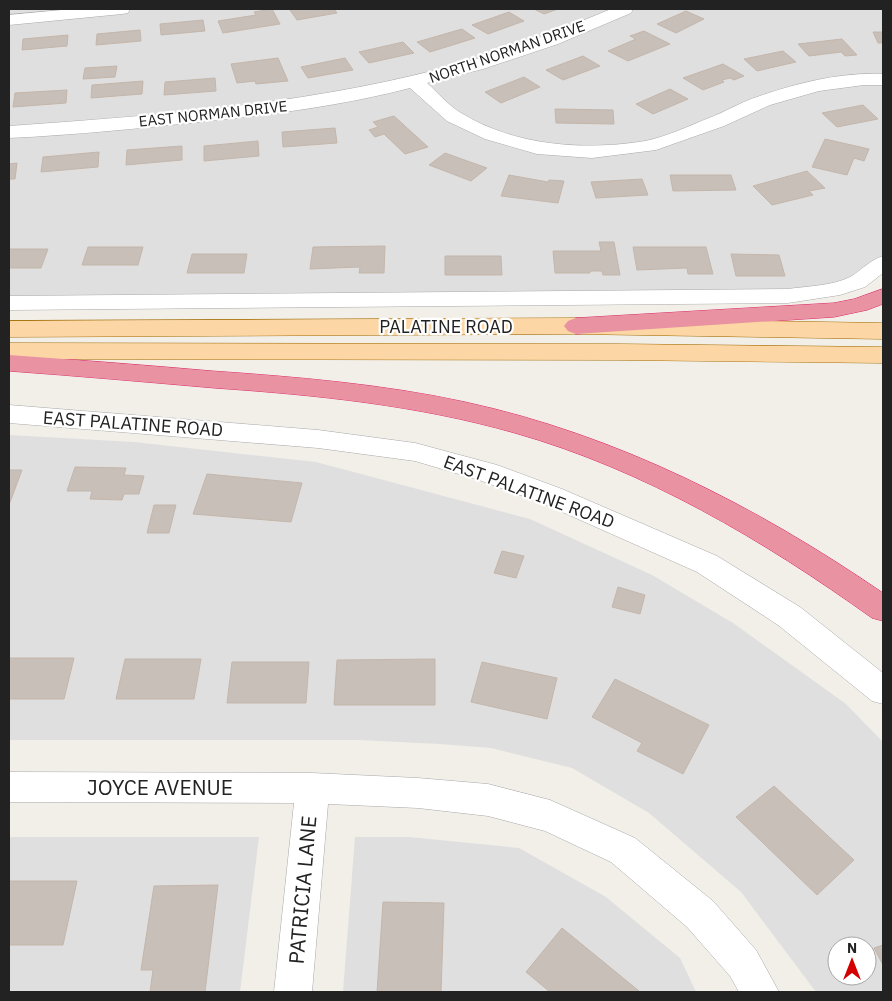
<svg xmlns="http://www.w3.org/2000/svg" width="892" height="1001" font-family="'IBM Plex Sans',sans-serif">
	<rect width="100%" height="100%" fill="#f2efe9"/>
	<g fill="#e0dfdf" fill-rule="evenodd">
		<path d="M9,9H883V263L857,282L709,297L9,303Z"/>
		<path d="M9,435L134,442L316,462L530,519L652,575L733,623L846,704L883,742V992H816L741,892L649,813L572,768L491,748L440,744L359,740H9ZM837,946H867V976H837Z"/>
		<path d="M9,837H259L240,992H9Z"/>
		<path d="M355,837H409L519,848L606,897L680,958L696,992H343Z"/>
	</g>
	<g fill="#c7bfb8" stroke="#c4b6ab">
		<path d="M272,9L280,24L223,33L218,21L256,15L254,12Z"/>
		<path d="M295,9H334L337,13L297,20L290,10Z"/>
		<path d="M534,9H558L544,14Z"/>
		<path d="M686,11L704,19L676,33L657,24Z"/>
		<path d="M509,12L524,21L488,34L472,25Z"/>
		<path d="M203,20L205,31L161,35L160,24Z"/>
		<path d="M462,29L475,38L430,52L417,42Z"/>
		<path d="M140,30L141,41L96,45L97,34Z"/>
		<path d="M644,31L670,44L628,61L608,51L636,39L630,36Z"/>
		<path d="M873,32H883V43H878Z"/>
		<path d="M68,35L67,46L22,50L23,39Z"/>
		<path d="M842,39L857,55L845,56L841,52L809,56L798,44Z"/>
		<path d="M403,42L414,53L369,63L359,52Z"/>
		<path d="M783,51L796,62L757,71L744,59Z"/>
		<path d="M583,56L600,66L563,80L546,70Z"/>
		<path d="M278,58L288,81L256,84L255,81L237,83L231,64Z"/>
		<path d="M345,58L353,70L308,78L301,67Z"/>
		<path d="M723,64L744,76L734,80L730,78L722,80L724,82L703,90L683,78Z"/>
		<path d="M117,66L115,77L83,79L85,68Z"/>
		<path d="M524,77L540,87L501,103L485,92Z"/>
		<path d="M215,78L216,91L164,95L165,82Z"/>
		<path d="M143,81L142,94L91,98L92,85Z"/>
		<path d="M670,89L688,99L653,114L636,104Z"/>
		<path d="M67,90L66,103L13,107L15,93Z"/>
		<path d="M863,105L878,119L837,127L822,113Z"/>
		<path d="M555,109L613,110L614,124L556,123Z"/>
		<path d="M394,116L428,147L405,154L384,134L375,137L369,130L378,127L373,122Z"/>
		<path d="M335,128L337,143L283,147L282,132Z"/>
		<path d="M825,139L869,149L864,161L854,158L847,175L812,167Z"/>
		<path d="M258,141L259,156L204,161V146Z"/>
		<path d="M182,146V160L126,165L127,150Z"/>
		<path d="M99,152L98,167L41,172L43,157Z"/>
		<path d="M445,153L487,168L471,181L429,165Z"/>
		<path d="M17,163L15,179H9V164Z"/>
		<path d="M807,171L825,188L809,191L813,195L772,205L753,186Z"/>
		<path d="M509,175L548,182L549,180L564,181L558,203L501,196Z"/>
		<path d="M670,175H731L736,190L673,191Z"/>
		<path d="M642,179L648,195L596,198L591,182Z"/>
		<path d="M599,242H614L620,275H603L602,271H590V273H555L553,251H601Z"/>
		<path d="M385,246L384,273H359L360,267L310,269L313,247Z"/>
		<path d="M88,247H143L138,265H82Z"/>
		<path d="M633,247H706L713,274H688L687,268L637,270Z"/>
		<path d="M9,249H48L41,268H9Z"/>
		<path d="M192,254H247L244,273H187Z"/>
		<path d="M731,254L779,255L785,276H736Z"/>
		<path d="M445,256H501L502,275H445Z"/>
		<path d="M75,467L126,468L124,475L144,476L139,494H124L122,500L90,499L92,491H67Z"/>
		<path d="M9,470H22L9,505Z"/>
		<path d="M207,474L302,483L291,522L193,514Z"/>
		<path d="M154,505H176L169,533H147Z"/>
		<path d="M502,551L524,556L516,578L494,573Z"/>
		<path d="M618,587L645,595L640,614L612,607Z"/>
		<path d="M9,658H74L64,699H9Z"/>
		<path d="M125,659H201L194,699H116Z"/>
		<path d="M435,659V705H334L337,660Z"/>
		<path d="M232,662H309L306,703H227Z"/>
		<path d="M482,662L557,678L547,719L471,702Z"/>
		<path d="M615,679L709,725L683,774L637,751L642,743L592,717Z"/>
		<path d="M774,786L854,860L817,895L736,817Z"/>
		<path d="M9,881H77L63,945H9Z"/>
		<path d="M218,885L205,992H150L153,970H141L154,886Z"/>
		<path d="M383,902L444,903L441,992H377Z"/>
		<path d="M562,928L639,991L637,992H550L526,972Z"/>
		<path d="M883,945V965L874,948Z"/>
	</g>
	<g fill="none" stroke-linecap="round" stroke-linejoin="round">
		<defs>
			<g id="street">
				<path d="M72,9H130L128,13L122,14L9,25V15Z"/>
				<path d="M611,9H633L631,13L558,44L483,69L427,83C438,93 449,106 461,113C515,146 584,151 645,141C666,137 689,126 709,118C725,112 741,102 757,97C797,83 841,72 883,74V85H864L819,91L770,105L724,126L656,150L592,158L537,154L485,139L447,121L410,88C345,105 276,114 209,121C142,128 75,135 9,138V126C164,115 319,104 469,61C518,48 565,28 611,9Z"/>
				<path d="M883,256V273L865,287L840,295L788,303L9,310V296L788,289C808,286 832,286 850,277C862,270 870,260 883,256Z"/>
				<path d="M9,405L318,430L415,443L497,465L562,489L717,556L800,607L883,673V704L872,701L778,625L697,572L542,503L479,480L415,461L318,448L9,423Z"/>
				<path d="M9,772L312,773L418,778L488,784L550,800L635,838L713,901L756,950L779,992H739L730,976L687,927L611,862L545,831L488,816L418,808L328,804L312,992H274L294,803L9,802Z"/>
			</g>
			<g id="primary">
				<path d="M576,318L883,323V339L576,334L9,337V321Z"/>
				<path d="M9,343L619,344L883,347V363L619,360L9,359Z"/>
			</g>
			<g id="highway">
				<path d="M883,289V304L867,310L834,317L576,334L568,331L564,326L568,321L576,318L834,303L854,299Z"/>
				<path d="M9,355C77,360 144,365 212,371C297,377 382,384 465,402C617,435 756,506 883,593V621L872,618C763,540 645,470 515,433C417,405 316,395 215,388C146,382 78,376 9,371Z"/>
			</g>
		</defs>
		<use href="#street" stroke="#a9a9a9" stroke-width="1"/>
		<use href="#primary" stroke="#a06b00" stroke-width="1"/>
		<use href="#highway" stroke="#dc2a67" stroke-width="1"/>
		<use href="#street" fill="#fff" fill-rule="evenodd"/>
		<use href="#primary" fill="#fcd6a4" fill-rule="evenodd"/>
		<use href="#highway" fill="#e892a2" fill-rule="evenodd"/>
	</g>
	<g text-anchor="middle" stroke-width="4.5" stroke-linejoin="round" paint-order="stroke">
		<g font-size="15" fill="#222" stroke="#fff">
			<text transform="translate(507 52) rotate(-19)" y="5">NORTH NORMAN DRIVE</text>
			<text transform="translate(213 114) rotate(-6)" y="5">EAST NORMAN DRIVE</text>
		</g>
		<g font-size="18" fill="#222" stroke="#fff">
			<text x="446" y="333">PALATINE ROAD</text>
			<text transform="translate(133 424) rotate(4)" y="6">EAST PALATINE ROAD</text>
			<text transform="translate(529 492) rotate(20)" y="6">EAST PALATINE ROAD</text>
		</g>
		<g font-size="21" fill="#222" stroke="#fff">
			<text x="160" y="795">JOYCE AVENUE</text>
			<text transform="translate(303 890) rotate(-85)" y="7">PATRICIA LANE</text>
		</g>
	</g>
	<rect width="892" height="1001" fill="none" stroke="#222222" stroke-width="20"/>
	<g transform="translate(852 961)"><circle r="24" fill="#ffffff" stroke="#a7a7a7"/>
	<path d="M0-4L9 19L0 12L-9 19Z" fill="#d40000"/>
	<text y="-8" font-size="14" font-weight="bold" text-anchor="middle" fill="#222222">N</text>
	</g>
</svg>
